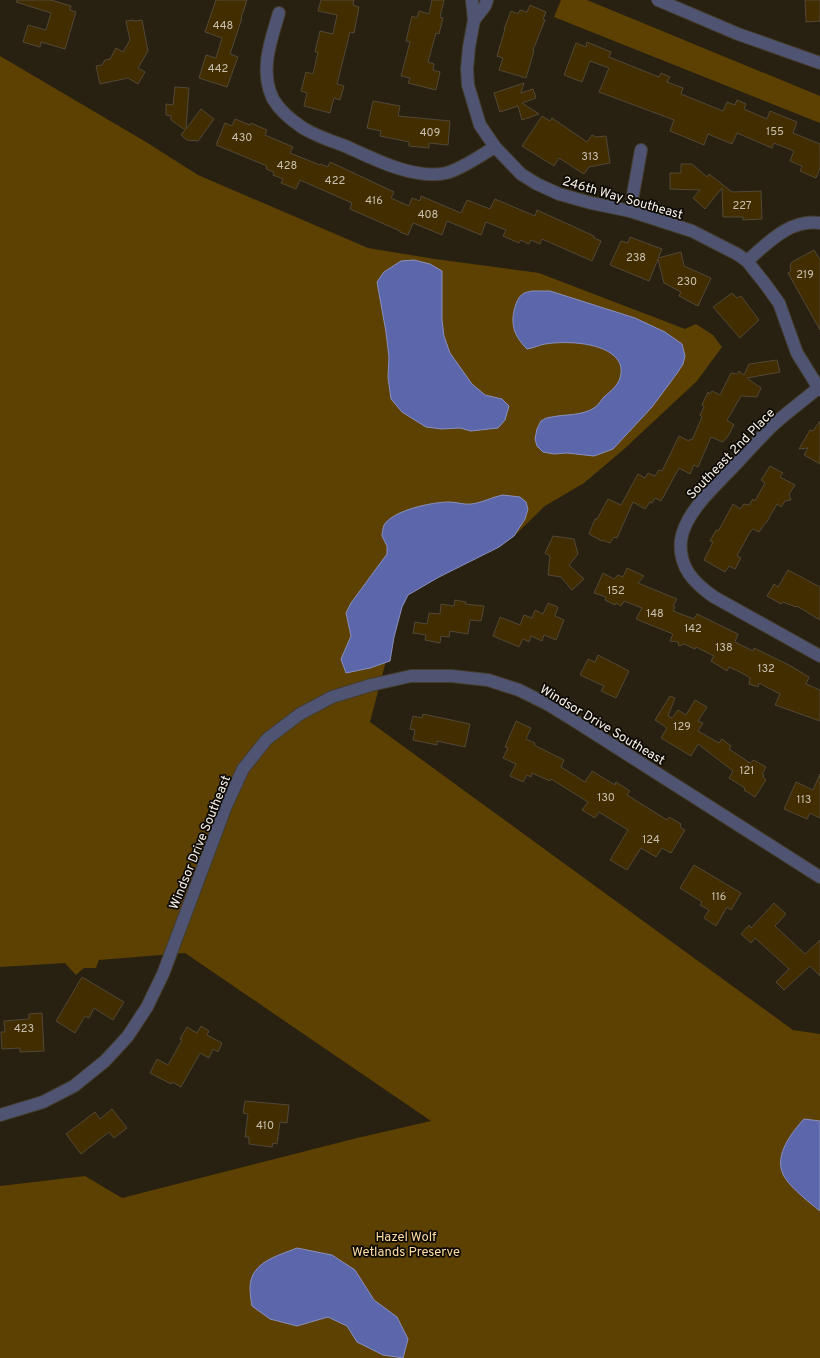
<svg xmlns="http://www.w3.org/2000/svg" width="820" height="1358" font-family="Overpass,sans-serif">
	<rect width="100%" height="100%" fill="#282010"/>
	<g fill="#5c4103">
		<path d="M561,0H587L820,96V123L554,17Z"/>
		<path d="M0,56L146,142L198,175L368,248L435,259L539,273L685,329L696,324L713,335L722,347L697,381L623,450L584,483L545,506L514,536L499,547L439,577L403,596L370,722L793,1030L820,1034V1358H0V1186L85,1176L122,1198L357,1138L431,1121L185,953L99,960L96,968H84L76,975L65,963L0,967Z"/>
	</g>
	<g fill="#5c66ab" stroke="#8a90bd">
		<path d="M414,260L430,264L442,271V320L444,336L450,353L472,384L485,395L502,399L509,406L505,420L498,428L471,431L460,428L442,429L426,427L402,412L391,399L388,377L389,357L386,332L377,282L384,272L401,261Z"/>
		<path d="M532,291H550L635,318L665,332L682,344L685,356L683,364L678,372L652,407L613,449L594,456L567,453L554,454L543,452L537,446L535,439L537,429L541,421C544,419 548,417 552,417C565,414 582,416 594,408C598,406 601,400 604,397C612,390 620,384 621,373C622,365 618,359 613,355C598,342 564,341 545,344C539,345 534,348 527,349C514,336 510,324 515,307C516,303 519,296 523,294C525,292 529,292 532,291Z"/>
		<path d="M503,495L520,497L526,502L528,509L525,519L514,536L499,547L439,577L408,595L402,607L394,637L390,661L370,668L346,673L341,659L351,636L346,613L351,603L387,554V546L382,536C382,533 383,528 384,525C393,510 433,502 449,502C457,502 464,505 471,504C482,503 492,497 503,495Z"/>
		<path d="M804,1119L820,1121V1211C810,1203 787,1185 783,1174C774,1155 792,1132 804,1119Z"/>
		<path d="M297,1248L332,1255L355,1270L374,1300L397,1317L408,1339L403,1358L383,1355L357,1342L347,1326L328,1317L297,1326L270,1319L252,1306C251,1300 250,1294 250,1287C251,1262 277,1256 297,1248Z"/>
	</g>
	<g fill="#412d00" stroke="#524837">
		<path d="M17,0H51L71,6L70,10L76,12L65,49L41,42L40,47L23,42L28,25L46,30L51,13L16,2Z"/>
		<path d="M216,0H247L241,18H242L230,54L238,57L227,87L199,78L206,55L216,58L222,38L205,32Z"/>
		<path d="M321,0H354L353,5L359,7L354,33L350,32L337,84L344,86L340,100L334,98L330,113L304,106L307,93L301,91L306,72L313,74L318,52H315L320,31L333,34L337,15L318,11Z"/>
		<path d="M432,0H444L440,17L443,18L439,34L436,33L428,62L434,64L433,70L440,72L436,90L408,83L410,78L401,76L410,42L406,41L412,16L417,18L419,11L429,14Z"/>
		<path d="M805,0H820V21L806,22Z"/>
		<path d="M530,5L546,12L543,19L545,20L533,50L534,51L526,78L499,70L503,58L497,56L505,29H504L511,11L518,14L520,10L527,12Z"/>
		<path d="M133,20L135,21L142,20L148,51L138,68L145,72L138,84L128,78L100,84L96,66L102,65L105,60L110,59L116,48L123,52L130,40L126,21Z"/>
		<path d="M587,42L611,52L609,57L659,77L661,73L670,77L667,82L683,88L681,94L723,111L727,102L735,105L737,100L746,104L744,109L767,119L770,111L797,122L793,133L820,144V168L816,178L800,171L802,166L790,161L794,151L774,143L772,148L737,133L732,144L708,134L704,145L670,131L674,120L599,92L609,68L590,61L582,82L564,75L576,43L586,47Z"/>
		<path d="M524,83L521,93L533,89L536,98L522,103L539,114L522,120L518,106L500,112L494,93Z"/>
		<path d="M175,87L189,88L186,129L201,109L214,119L198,141L187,140L181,135L185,130L171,120V116L166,115V104L173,105Z"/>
		<path d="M373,101L400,106L398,116L450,121L448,145L429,143V148L409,146V142L380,136L381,131L367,128Z"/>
		<path d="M542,116L550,121L552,118L587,142L592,135L596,137L606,136L610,163L589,167L584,174L559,158L554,166L522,146Z"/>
		<path d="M235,119L250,125L251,123L267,130L265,135L293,147L290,153L320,165L321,164L328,167L330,162L394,192L391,198L409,206L412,198L420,201L421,196L461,213L467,200L490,209L495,199L535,216L537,210L594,236V238L601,241L592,261L542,239L540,244L531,240L529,244L521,240L519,243L503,236L506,230L486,222L481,235L447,221L442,235L413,223L408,235L400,232V231L350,209L352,203L300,180L296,189L281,183L283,179L273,175L274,172L266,169L267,166L216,145L225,123L232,126Z"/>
		<path d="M681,164H692L707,177L709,174L732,192L761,191L762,219L743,220V217H723L722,188L705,209L693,198L700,190L670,189V173H681Z"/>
		<path d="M630,237L662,249L658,258L681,252L684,266L711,278L698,306L679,296L681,292L664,283L658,259L649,281L610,265L621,241L628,243Z"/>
		<path d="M814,250L820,260V330L788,273L791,271L790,265L792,262Z"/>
		<path d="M732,293L737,298L741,296L759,320L740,338L713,307Z"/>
		<path d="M777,360L780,372L747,378L761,388L757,397L741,396L727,420L734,425L728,436L723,442L711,437L698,467L694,465L690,474L679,468L661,501L655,498L652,503L650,502L645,509L633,502L617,538L614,537L610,543L602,540V541L589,534L595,519H597L608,499L621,505L638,474L645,478L648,473L655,476L659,470L662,471L679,436L689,441L690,439L692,440L702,417L700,415L704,407L702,405L708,392L710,394L712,391L720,395L731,373L737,374L739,371L744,375L749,364Z"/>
		<path d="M820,421V464L804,455L808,448L799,449L810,430L813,431Z"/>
		<path d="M770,466L783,473L780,477L795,485L789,494L791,500L785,501L781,507L777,504L766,523H765L759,532L753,529L750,532L737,556L741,558L735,569L729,566L725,572L704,560L713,542L710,541L716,530L718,531L721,526L733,504L740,509L744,504L749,505L753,499L755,501L765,483L761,480Z"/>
		<path d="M553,536L574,539L578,554L569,565L584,579L572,590L561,577L548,575L550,556L545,553Z"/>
		<path d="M627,568L644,576L638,583L677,599L673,606L675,607L673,611L694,619L697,614L738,634L735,642L753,651L754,648L789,665L809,677L806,684L820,690V721L775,705L780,694L759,683L758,687L749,684L750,678L742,673L729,667L727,671L711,661L714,656L696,647L695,649L684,644L679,646L678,642L670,641L673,634L636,619L642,608L624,601L621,606L616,603L615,605L605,600L606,597L594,593L603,573L614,579L618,575L623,577Z"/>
		<path d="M788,570L820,587V620L797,606L796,607L783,602L781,604L767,596L774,584L778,587Z"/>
		<path d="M455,600L466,602L465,604L484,606L481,621L470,620L468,634L450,631L449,637L441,636L440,643L425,640L426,635L413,633L415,622L427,624L429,613L440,614L441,604L454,606Z"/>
		<path d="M548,603L558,607L555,616L564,620L556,640L544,635L542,641L531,636L529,642L523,639L519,647L493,636L500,617L520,625L524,615L532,618L535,610L543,614Z"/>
		<path d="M598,655L629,671L616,698L601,691L604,686L580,675L588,659L595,662Z"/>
		<path d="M670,696L675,698L668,716L672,718L678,710L686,715L695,700L707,707L698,721L703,723L698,731L719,743L722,739L731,746L729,749L750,763L754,760L766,767L762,774L764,775L763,777L766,780L755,797L744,790L745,788L729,778L733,771L698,744L691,756L661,738L667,728L655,720Z"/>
		<path d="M423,714L470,724L465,747L437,741V745L413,740L415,730L410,729L413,716L422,718Z"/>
		<path d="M516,721L531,728L526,739L535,743L534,745L564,760L561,767L585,782L592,771L615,785L616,782L630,791L627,795L667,820L669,817L681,824L680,827L685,830L671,853L662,848L656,857L641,848L627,870L610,860L628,830L599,812L595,818L582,810L588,802L551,779L550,781L532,773L531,777L527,775L523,782L510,776L516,764L503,758L508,748L505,747Z"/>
		<path d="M820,774V818L810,813L807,819L784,809L796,782L813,790Z"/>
		<path d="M694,865L741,893L731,910L727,907L716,926L704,918L709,910L700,905L702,902L680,888Z"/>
		<path d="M774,903L786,914L775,926L805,954L820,940V976L810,966L784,990L776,982L789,969L755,938L751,943L741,934L749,925L751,928Z"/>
		<path d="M82,977L124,1002L113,1020L94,1008L89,1018L85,1016L75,1033L56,1021Z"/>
		<path d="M42,1013L44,1051L20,1052V1048L2,1049L1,1032H5L4,1021L29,1019V1014Z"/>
		<path d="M201,1026L209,1031L207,1035L222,1043L218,1052L213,1049L209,1058L200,1053L181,1087L172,1082L171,1084L150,1073L157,1059L168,1065L182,1040L180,1039L187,1027L197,1033Z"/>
		<path d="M245,1101L289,1105L287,1123L280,1122L277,1144L273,1143L272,1147L249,1144V1137H245L248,1114L243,1113Z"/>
		<path d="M112,1109L127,1128L114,1138L109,1132L81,1154L66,1134L95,1112L100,1119Z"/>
	</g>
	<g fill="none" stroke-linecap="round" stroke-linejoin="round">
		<defs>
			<g id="minor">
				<path d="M472,0L474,20L469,47L467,69L468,85L480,125L495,147L521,174L537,184L559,194L591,203L630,211L692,231L737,254L747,261L766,285L779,303L797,353L820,390"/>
				<path d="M658,0L738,34L820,63"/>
				<path d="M279,13C271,40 259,71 273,99C280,111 291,120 303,128C316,136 331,141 345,146C374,159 414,180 446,173C462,169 481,155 495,147"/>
				<path d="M474,20L485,6L487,0"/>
				<path d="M630,211L641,150"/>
				<path d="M747,261C768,243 789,219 820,223"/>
				<path d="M818,388C803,401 786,413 771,427C760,438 749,450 738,462C719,483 685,511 681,540C678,567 694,583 714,597L820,656"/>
				<path d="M0,1115L43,1102L74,1086L105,1061L128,1036L147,1007L163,974L226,806L243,769L267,739L300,714L332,697L371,685L411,676H451L488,680L519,690L549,705L575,721L820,877"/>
			</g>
		</defs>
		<use href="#minor" stroke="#453d2e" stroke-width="14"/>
		<use href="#minor" stroke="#4e5471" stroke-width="12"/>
	</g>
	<g text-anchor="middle" stroke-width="3.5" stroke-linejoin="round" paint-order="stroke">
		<g font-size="11" fill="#cac0ad">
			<text x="223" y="29">448</text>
			<text x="218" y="72">442</text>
			<text x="775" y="135">155</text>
			<text x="430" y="136">409</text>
			<text x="242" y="141">430</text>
			<text x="590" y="160">313</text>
			<text x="287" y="169">428</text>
			<text x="335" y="184">422</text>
			<text x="374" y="204">416</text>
			<text x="742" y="209">227</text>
			<text x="428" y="218">408</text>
			<text x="636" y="261">238</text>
			<text x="805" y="278">219</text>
			<text x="687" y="285">230</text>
			<text x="616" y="594">152</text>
			<text x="655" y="617">148</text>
			<text x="693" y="632">142</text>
			<text x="724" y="651">138</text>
			<text x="766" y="672">132</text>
			<text x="682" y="730">129</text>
			<text x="747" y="774">121</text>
			<text x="606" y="801">130</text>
			<text x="804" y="803">113</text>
			<text x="651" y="843">124</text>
			<text x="719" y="900">116</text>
			<text x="24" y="1032">423</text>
			<text x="265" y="1129">410</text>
		</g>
		<g font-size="13" fill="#f7f1e7" stroke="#0e0a05">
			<text transform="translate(623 197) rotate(16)" y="5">246th Way Southeast</text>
			<text transform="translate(730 453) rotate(-46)" y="5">Southeast 2nd Place</text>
			<text transform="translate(603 724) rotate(31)" y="5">Windsor Drive Southeast</text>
			<text transform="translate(199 842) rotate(-68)" y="5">Windsor Drive Southeast</text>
		</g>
		<g font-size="13" fill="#fedca2" stroke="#0e0a05">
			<text x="406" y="1241">Hazel Wolf<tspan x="406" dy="15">Wetlands Preserve</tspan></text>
		</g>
	</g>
</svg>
